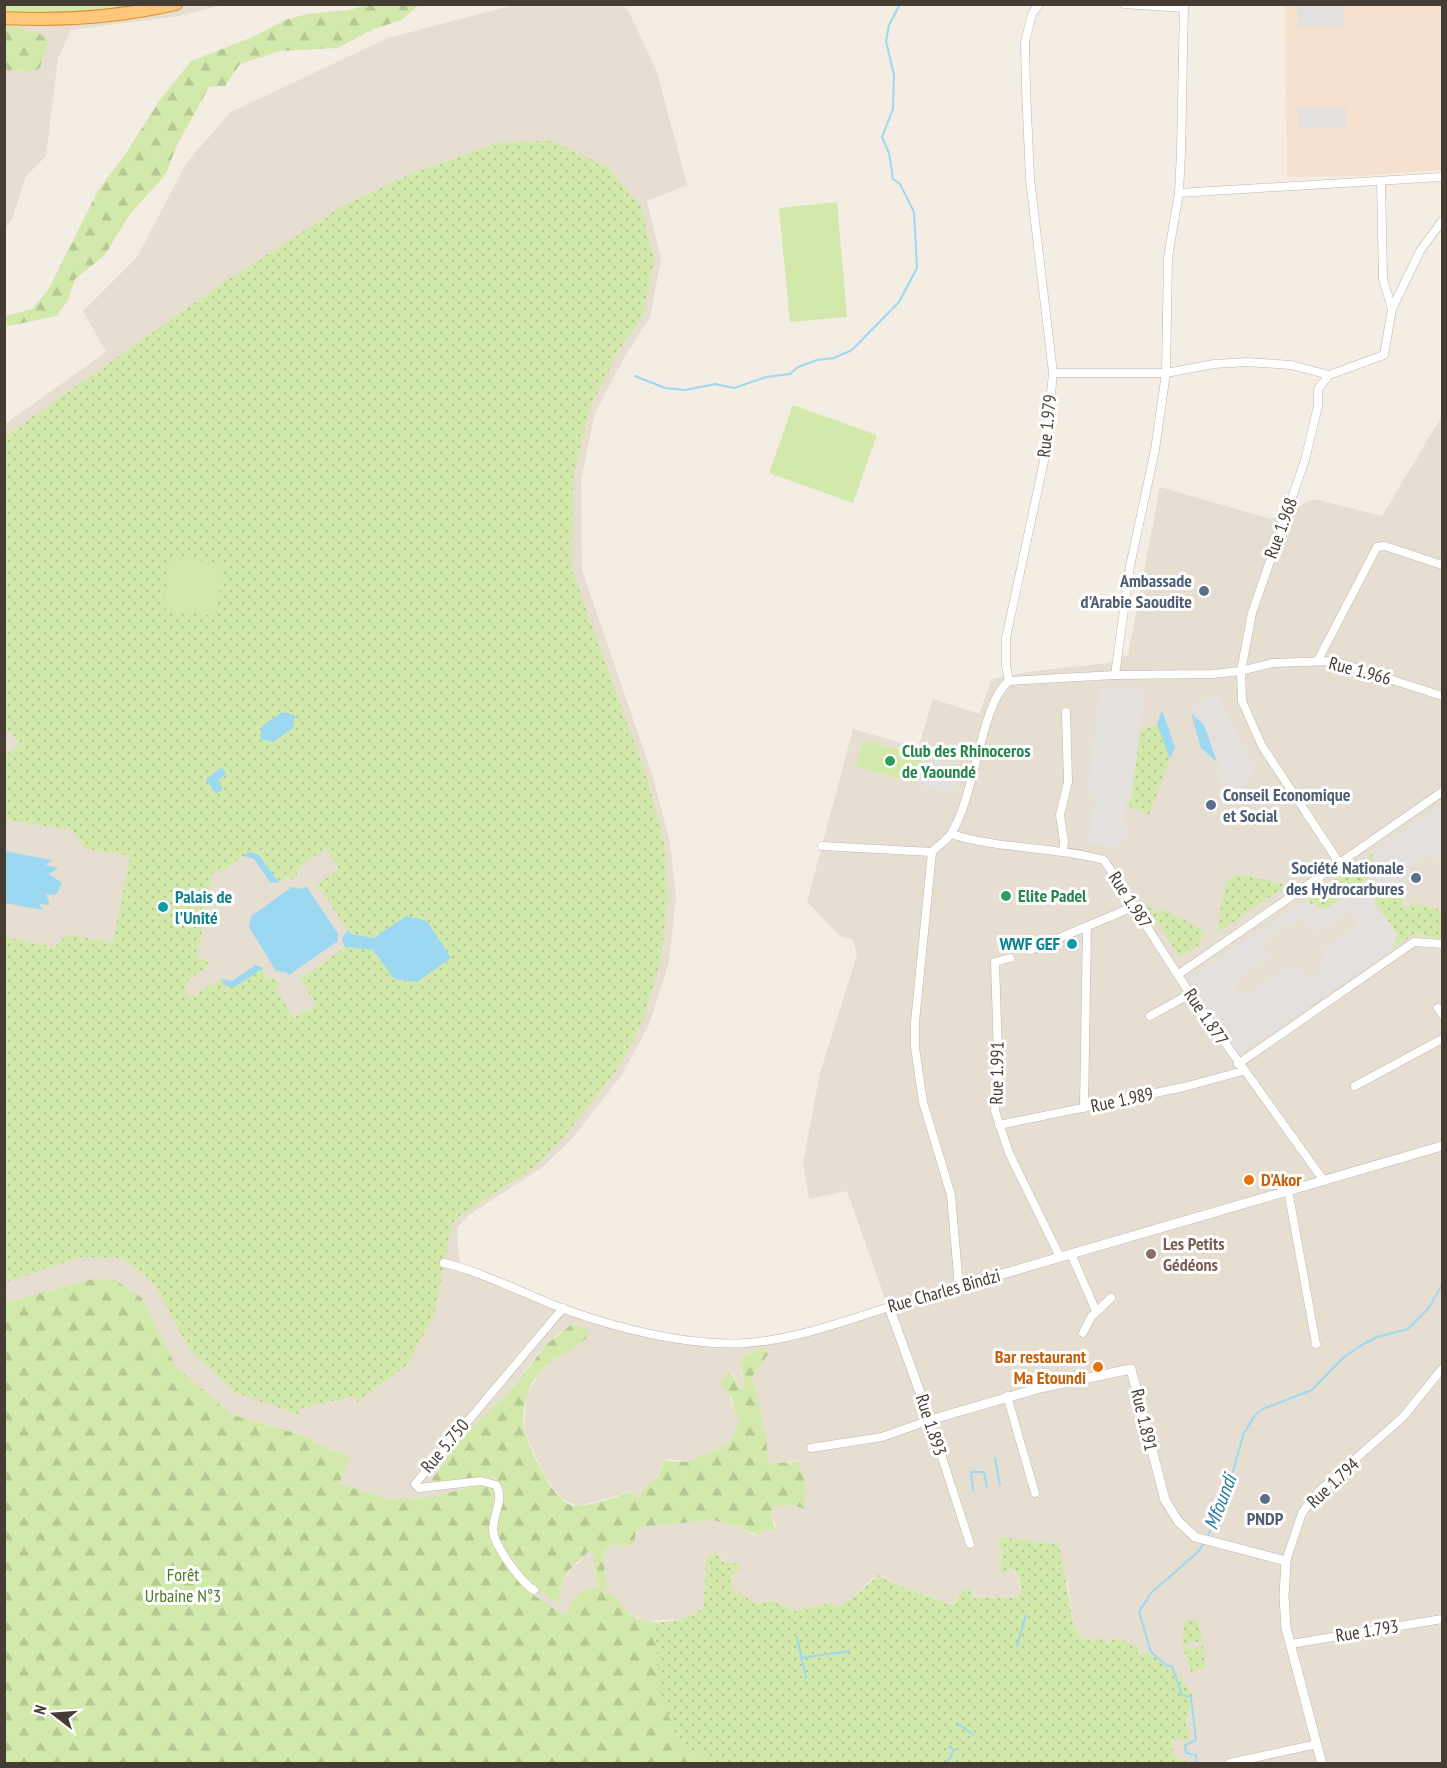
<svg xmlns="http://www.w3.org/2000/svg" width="1447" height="1768" font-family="'PT Sans Narrow',sans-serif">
	<defs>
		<pattern id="grass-dots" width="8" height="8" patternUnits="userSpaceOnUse" patternTransform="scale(1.5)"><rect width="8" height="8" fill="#d3e9ab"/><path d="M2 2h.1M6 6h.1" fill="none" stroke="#b6c994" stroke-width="1.8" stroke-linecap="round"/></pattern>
		<pattern id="forest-firs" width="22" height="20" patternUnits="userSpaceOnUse" patternTransform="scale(1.5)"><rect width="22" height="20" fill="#d3e9ab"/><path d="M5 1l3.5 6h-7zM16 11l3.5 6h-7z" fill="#b6c994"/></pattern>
	</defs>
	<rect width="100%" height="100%" fill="#f3ede4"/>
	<g fill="#e7ded2" fill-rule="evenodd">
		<path d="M146,5H223L179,16L71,30L58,58L46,156L26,176L12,219L5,228V70L33,72L40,68L47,46L40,34L5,23Z"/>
		<path d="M514,5H622L628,10L657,72L687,185L647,201L661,260L650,317L624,358L595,413L581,480L582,570L653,777L670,842L676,898L669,962L649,1025L621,1076L570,1141L540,1169L470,1214L457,1228L460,1267L622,1328L719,1342L785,1337L888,1307L847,1191L809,1199L803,1163L820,1073L857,955L853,939L841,937L807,902L853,729L918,748L933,699L979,714L992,679L1028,672L1108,663L1128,655L1160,487L1271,519L1314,499L1382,516L1442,416V1763H1188L1174,1755L1171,1739H1191L1186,1723L1193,1696L1163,1660L1153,1655H1139L1136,1652L1141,1649L1127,1644L1091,1641L1081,1637L1074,1627L1068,1583L1043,1542H1028L1000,1548L1001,1570L1010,1568L1018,1577L1020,1595L1012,1598L978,1597L974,1599L971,1590L957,1598L955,1603L949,1604L900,1586L882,1575L872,1579L850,1600L838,1607L830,1603L794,1611L774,1601L754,1603L745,1595L732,1591L730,1584L736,1570L733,1563H725L722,1557L706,1586L704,1607L684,1619L644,1621L625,1611L612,1595L571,1604L565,1616L523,1588L509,1570L493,1544L481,1485L431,1497L389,1499L338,1484L298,1434L232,1415L176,1367L141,1297L93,1279L5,1303V424L106,352L83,311L137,257L187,162L231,112L388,38ZM560,1332L586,1339L555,1357L539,1373L527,1396L524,1425L525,1434L545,1476L561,1499L578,1506L631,1492L639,1498L644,1487L658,1477L662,1464L669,1459L686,1462L728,1444L734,1435L740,1416L735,1414L724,1376L732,1373L743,1390L745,1383L740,1370L768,1354L752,1377L766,1436L767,1457L768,1462L772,1463L797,1461L803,1510L791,1505L774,1507L771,1514L776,1526L772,1531H764L761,1534L755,1535L737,1526L712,1520L642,1527L627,1546L613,1544L603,1552L605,1575L594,1574L596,1561L592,1553L587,1552L580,1563L573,1566L562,1584L557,1604L505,1493L504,1486L499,1480L493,1477L432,1479L445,1462L453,1445L510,1391L538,1353Z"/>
	</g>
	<path fill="#f6e1ce" d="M1285,5H1442V170L1357,176L1287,177Z"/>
	<g fill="url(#grass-dots)" fill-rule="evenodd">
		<path d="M553,141L607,167L641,206L654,260L643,315L617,353L589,410L573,479L572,570L647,778L664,842L668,897L661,959L643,1021L616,1071L564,1137L536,1166L461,1215L452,1224L434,1315L407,1365L357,1402L356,1396L301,1408L298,1414L236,1393L189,1349L155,1285L123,1258L82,1257L5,1282V937L55,947L67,935L113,942L130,856L84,848L73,831L5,819V756L20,744L7,729L5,730V436L217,287L342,206L413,173L500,142ZM325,848L339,869L317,885L350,934L374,938L406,916L451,958L417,982L394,979L373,950L345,947L300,979L316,1004L294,1018L275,988L280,984L276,980L267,977L261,966L256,965L232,981L221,979L193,996L186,993L189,979L210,965L206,960L197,958L213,872L222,871L249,852L259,855L279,883L287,877L292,879L298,876L296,870Z"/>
		<path d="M1157,724L1170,759L1149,815L1126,805L1127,802H1131L1140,731Z"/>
		<path d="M1374,853L1370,877L1326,909L1311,905L1308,899Z"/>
		<path d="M1240,874L1287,885L1217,933L1225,886L1229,879Z"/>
		<path d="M1382,893L1404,898L1402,906L1409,908L1411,903L1439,909L1442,913V939L1415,934L1392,949L1373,900Z"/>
		<path d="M1143,901L1159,913L1162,909L1200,928L1205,936L1199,940L1201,944L1180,957Z"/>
		<path d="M93,1279L115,1280L141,1297L176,1367L232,1415L298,1434L349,1458L339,1484L389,1499L431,1497L481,1485L494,1491L490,1526L493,1544L523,1588L565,1616C570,1608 575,1594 584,1590C606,1580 619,1610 634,1617C654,1628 687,1621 704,1607L706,1561L709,1555L716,1553L725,1563H739L740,1569L732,1576V1591L745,1595L754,1603L774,1601L794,1611L831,1603L838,1607L850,1600L879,1575L900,1586L949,1604L955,1603L962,1591L970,1588L974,1599L978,1597L1012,1598L1020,1595C1021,1585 1020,1573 1010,1568L1004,1573L1001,1572L1000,1537L1057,1544L1060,1548L1074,1627L1081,1637L1091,1641L1099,1638L1109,1643L1116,1638L1141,1648L1137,1652L1139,1655L1144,1653L1159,1657C1173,1670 1183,1679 1193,1696L1186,1723L1191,1739L1171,1740L1174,1755L1188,1763L5,1764V1303Z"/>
		<path d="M1198,1619L1203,1643L1192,1641L1188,1645H1182L1184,1620Z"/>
		<path d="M1203,1645L1205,1668L1191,1672L1183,1648L1188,1647L1193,1650Z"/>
	</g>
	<g fill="url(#forest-firs)">
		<path d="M367,5H416L417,7L401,20L374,29L337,48L280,51L240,64L225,86L209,87L176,147L166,174L130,214L104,256L75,279L68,300L57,316L8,326L5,316L32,309L48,290L99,189L126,153L159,101L191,61L250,38L285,20L307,14L349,10Z"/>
		<path d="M4,23L40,34L47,39V46L40,68L33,72L5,70Z"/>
		<path d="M93,1279L115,1280L141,1297L176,1367L232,1415L298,1434L349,1458L339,1484L389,1499L431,1497L481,1485L489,1486L494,1491L490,1526L493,1544L523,1588L565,1616C577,1596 588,1578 613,1596C621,1602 624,1612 633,1617C640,1621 648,1621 656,1622L658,1689L679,1743L715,1763L5,1764V1303Z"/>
		<path d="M571,1325L585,1328L590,1334C574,1353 548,1357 534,1380C526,1393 520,1419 525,1434C531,1451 552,1497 568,1504C581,1510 617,1497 631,1492L639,1498L644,1487L658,1477L664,1461L686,1462L728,1444L734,1435L740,1417L735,1414L732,1398L720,1383L729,1372L743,1389L745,1383L740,1363L746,1354L762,1348L768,1354L752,1377L766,1436L768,1462L772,1463L799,1462L805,1484L804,1509L791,1505L774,1507L771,1514L775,1530L764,1531L758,1535L737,1526L712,1520L642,1527L636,1533L634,1542L627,1546L613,1544L603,1552L606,1589L598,1586C594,1575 597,1564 592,1553L587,1552C583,1560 578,1561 573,1566C563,1575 560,1592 558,1604C535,1589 508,1564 499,1537C492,1515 518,1491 493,1477L435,1484L432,1479L445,1462L453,1445L510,1391L546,1345Z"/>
	</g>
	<g fill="#d3e9ab">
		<path d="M5,5H146L71,13H5Z"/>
		<path d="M837,202L847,317L790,322L779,208Z"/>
		<path d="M793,405L877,435L853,503L769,473Z"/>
		<path d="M171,556L223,564L215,616L163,608Z"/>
		<path d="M864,740L923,756L915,784L856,766Z"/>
	</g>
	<g fill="#e3e0dd" fill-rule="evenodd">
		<path d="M1297,5H1343L1344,26L1298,28Z"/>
		<path d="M1346,107V128H1298V108Z"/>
		<path d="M1100,688L1145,689L1131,802H1127L1123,821L1128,823L1125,841H1121L1120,847L1088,844L1096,795L1088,793Z"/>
		<path d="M1217,695L1254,771L1241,795L1220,785L1223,764L1217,762L1204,725L1190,708Z"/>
		<path d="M923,756L961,767L953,794L915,784Z"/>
		<path d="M1442,805L1441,859L1426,856L1411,866L1404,898L1382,893L1373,900L1398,934L1392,949L1242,1052L1236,1051L1188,984L1190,978L1308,899L1311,905L1315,903L1319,909H1326L1370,877L1374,853ZM1346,913L1357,914L1356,927L1325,948L1319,974L1309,980L1303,970L1286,968L1249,994L1237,991L1238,978L1269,956L1262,944L1274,935L1275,930L1285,923L1288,926L1304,916L1315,933Z"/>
	</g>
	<g fill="#9dd8f2">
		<path d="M1162,710L1175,747L1170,759L1157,724Z"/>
		<path d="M282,712L295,715L293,728L273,742L260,739L262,726Z"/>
		<path d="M1191,713L1204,725L1217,762L1201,748Z"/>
		<path d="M222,767L226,774L218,781L223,789L216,794L206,779Z"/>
		<path d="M5,851L52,860L46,865L58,868L49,874L62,883L56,895L46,894L50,905L39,904L43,910L5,903Z"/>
		<path d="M249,852L259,855L279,883L270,882L254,859L243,856Z"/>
		<path d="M306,886L338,934V941L289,975L286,972L276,971L249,927L251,916L292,887L302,889Z"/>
		<path d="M406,916L427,921L451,958L417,982L394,979L373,950L345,947L342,941L343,936L349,930L351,934L374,938Z"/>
		<path d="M256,965L263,968L235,987L225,986L221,979L232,981Z"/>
	</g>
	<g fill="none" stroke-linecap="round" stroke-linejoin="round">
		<g stroke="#9dd8f2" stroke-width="2">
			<path d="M635,376L665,388L685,390L715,384L734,388L766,377L790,374L798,367L817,360L834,358L852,350L899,302L917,268L914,212L900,184L893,179L889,153L882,137L893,109L894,75L886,41L889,25L900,4"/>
			<path d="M995,1458L1000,1485"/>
			<path d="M973,1490L971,1472H984L987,1488"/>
			<path d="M1207,1537L1222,1509L1244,1433L1256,1414L1265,1408L1312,1390L1344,1357L1360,1346L1377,1337L1408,1329L1428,1309L1442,1285"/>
			<path d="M797,1637L806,1678"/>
			<path d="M1017,1646L1026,1615"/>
			<path d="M801,1658L849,1651"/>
			<path d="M957,1723L974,1735"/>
			<path d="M947,1764L954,1750L949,1746"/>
			<path d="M1197,1764L1196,1755L1186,1753L1185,1745L1196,1740L1191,1697L1182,1695L1172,1666H1167L1151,1652L1139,1612L1151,1593L1199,1551L1204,1542"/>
		</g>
		<defs>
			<g id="minor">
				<path d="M1124,4L1184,8"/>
				<path d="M1381,181L1383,279L1392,309"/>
				<path d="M1179,193L1442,177"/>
				<path d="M1053,373H1166L1214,364L1247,362L1291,365L1329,375"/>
				<path d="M1318,660L1377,547L1385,546L1442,565"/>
				<path d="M1115,675L1130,566L1155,450L1166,373L1168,257L1179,193L1181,152L1184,4"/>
				<path d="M1009,681L1006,666V638L1045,456L1053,373L1030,179L1026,89L1025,42L1032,14L1039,4"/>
				<path d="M1009,681L1115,675L1212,674L1241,671L1272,663L1334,661L1442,696"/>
				<path d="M951,834C1001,850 1054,846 1104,860L1190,994L1324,1181"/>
				<path d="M822,846L932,852"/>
				<path d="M1063,852L1064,841L1060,815L1068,782L1066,712"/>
				<path d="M1340,864L1262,746L1242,701L1241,671L1252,613L1305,460L1318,406V389L1329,375L1384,355L1392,309L1420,251L1442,221"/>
				<path d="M1031,950L1135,906"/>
				<path d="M1010,958L995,962L998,1055L995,1111L1009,1153L1060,1257"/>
				<path d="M1179,974L1442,792"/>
				<path d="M1438,1008L1442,1014"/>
				<path d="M1150,1016L1190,994"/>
				<path d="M1238,1064L1414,942L1442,944"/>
				<path d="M1355,1086L1442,1039"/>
				<path d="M1084,1108L1087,926"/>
				<path d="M999,1125L1184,1087L1243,1071"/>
				<path d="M1288,1190L1316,1344"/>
				<path d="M1071,1254L1096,1311"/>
				<path d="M444,1263C485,1273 524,1294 564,1309C616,1328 690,1347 747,1343C796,1339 842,1322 889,1307"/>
				<path d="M959,1287L951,1195L923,1102L915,1047V1022L932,852C938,845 948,840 952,832C975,796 981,702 1009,681"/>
				<path d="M1083,1333L1091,1317L1111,1298"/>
				<path d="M1007,1396L1035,1493"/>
				<path d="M811,1448L882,1437L930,1420L970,1544"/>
				<path d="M1286,1561L1302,1513L1319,1491L1403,1417L1442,1369"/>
				<path d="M534,1590C521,1582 495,1547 493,1531C492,1515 505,1500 496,1485L481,1481L419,1488L415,1484L563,1308"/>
				<path d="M1291,1644L1442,1619"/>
				<path d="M1230,1763L1317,1744"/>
			</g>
			<path id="tertiary" d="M1322,1764L1286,1628L1284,1596L1286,1561L1195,1537L1178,1521L1165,1500L1131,1369L1040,1388L930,1420L889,1307L1442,1146"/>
			<path id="trunk" d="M4,18C62,21 120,17 176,4"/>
		</defs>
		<use href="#minor" stroke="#c1b6a9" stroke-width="9"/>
		<use href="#tertiary" stroke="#c1b6a9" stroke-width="10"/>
		<use href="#trunk" stroke="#e28e2e" stroke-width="14"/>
		<use href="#minor" stroke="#fff" stroke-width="8"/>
		<use href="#tertiary" stroke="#fff" stroke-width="9"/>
		<use href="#trunk" stroke="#ffc87a" stroke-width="12"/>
	</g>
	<g fill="#5c6f8a" stroke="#fff" stroke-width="2">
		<circle cx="1204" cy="591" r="6"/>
		<circle cx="1211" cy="805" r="6"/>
		<circle cx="1416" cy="878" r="6"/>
		<circle cx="1265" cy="1499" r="6"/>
	</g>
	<g fill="#2e9e5b" stroke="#fff" stroke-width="2">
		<circle cx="890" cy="761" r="6"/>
		<circle cx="1006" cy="896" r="6"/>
	</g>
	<g fill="#0f9aa8" stroke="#fff" stroke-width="2">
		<circle cx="163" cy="907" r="6"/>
		<circle cx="1072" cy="944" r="6"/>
	</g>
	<g fill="#e8710a" stroke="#fff" stroke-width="2">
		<circle cx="1249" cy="1180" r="6"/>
		<circle cx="1098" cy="1367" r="6"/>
	</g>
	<circle fill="#8d6e63" stroke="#fff" stroke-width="2" cx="1151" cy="1254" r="6"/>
	<g text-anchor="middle" stroke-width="6" stroke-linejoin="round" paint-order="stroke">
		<g font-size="18" fill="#453c34" stroke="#fff">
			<text transform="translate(1047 426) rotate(-84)" y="6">Rue 1.979</text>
			<text transform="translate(1281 528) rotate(-70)" y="6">Rue 1.968</text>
			<text transform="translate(1360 671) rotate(15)" y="6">Rue 1.966</text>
			<text transform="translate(1130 900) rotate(57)" y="6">Rue 1.987</text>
			<text transform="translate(1206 1017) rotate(56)" y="6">Rue 1.877</text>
			<text transform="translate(997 1073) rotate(-89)" y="6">Rue 1.991</text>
			<text transform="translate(1122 1100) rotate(-12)" y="6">Rue 1.989</text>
			<text transform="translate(944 1291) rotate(-16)" y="6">Rue Charles Bindzi</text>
			<text transform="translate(1144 1420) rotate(77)" y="6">Rue 1.891</text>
			<text transform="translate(931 1425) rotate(72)" y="6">Rue 1.893</text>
			<text transform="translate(445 1446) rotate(-50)" y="6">Rue 5.750</text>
			<text transform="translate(1333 1483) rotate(-43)" y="6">Rue 1.794</text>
			<text transform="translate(1367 1631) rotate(-9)" y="6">Rue 1.793</text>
		</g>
		<g font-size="18" font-weight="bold" fill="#4e5e75" stroke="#fff" text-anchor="end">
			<text x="1192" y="587">Ambassade<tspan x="1192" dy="21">d'Arabie Saoudite</tspan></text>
			<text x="1223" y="801" text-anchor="start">Conseil Economique<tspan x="1223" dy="21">et Social</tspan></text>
			<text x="1404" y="874">Société Nationale<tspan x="1404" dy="21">des Hydrocarbures</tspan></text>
			<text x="1265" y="1525" text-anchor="middle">PNDP</text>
		</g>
		<g font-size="18" font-weight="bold" fill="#27864d" stroke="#fff" text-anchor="start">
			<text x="902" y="757">Club des Rhinoceros<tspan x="902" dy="21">de Yaoundé</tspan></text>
			<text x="1018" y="902">Elite Padel</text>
		</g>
		<g font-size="18" font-weight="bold" fill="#0d838f" stroke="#fff" text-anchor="start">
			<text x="175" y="903">Palais de<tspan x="175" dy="21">l'Unité</tspan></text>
			<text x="1060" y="950" text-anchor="end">WWF GEF</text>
		</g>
		<g font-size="18" font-weight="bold" fill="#c56008" stroke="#fff" text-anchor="start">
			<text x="1261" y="1186">D'Akor</text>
			<text x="1086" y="1363" text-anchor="end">Bar restaurant<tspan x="1086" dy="21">Ma Etoundi</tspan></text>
		</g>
		<g font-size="18" font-weight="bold" fill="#785e54" stroke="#fff" text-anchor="start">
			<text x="1163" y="1250">Les Petits<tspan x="1163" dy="21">Gédéons</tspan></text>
		</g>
		<g font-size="18" fill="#4d7825" stroke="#fff">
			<text x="183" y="1581">Forêt<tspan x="183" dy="21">Urbaine N°3</tspan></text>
		</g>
		<g font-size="20" font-style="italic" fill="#287ba4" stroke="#fff">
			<text transform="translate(1220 1502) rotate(-69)" y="7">Mfoundi</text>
		</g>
	</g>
	<rect width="1447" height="1768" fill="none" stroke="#453c34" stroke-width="12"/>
	<g transform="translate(54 1714) rotate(287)" stroke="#ffffff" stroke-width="4.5" paint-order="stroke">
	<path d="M0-4.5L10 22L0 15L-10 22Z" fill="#453c34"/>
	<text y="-9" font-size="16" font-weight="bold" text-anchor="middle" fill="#453c34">N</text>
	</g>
</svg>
